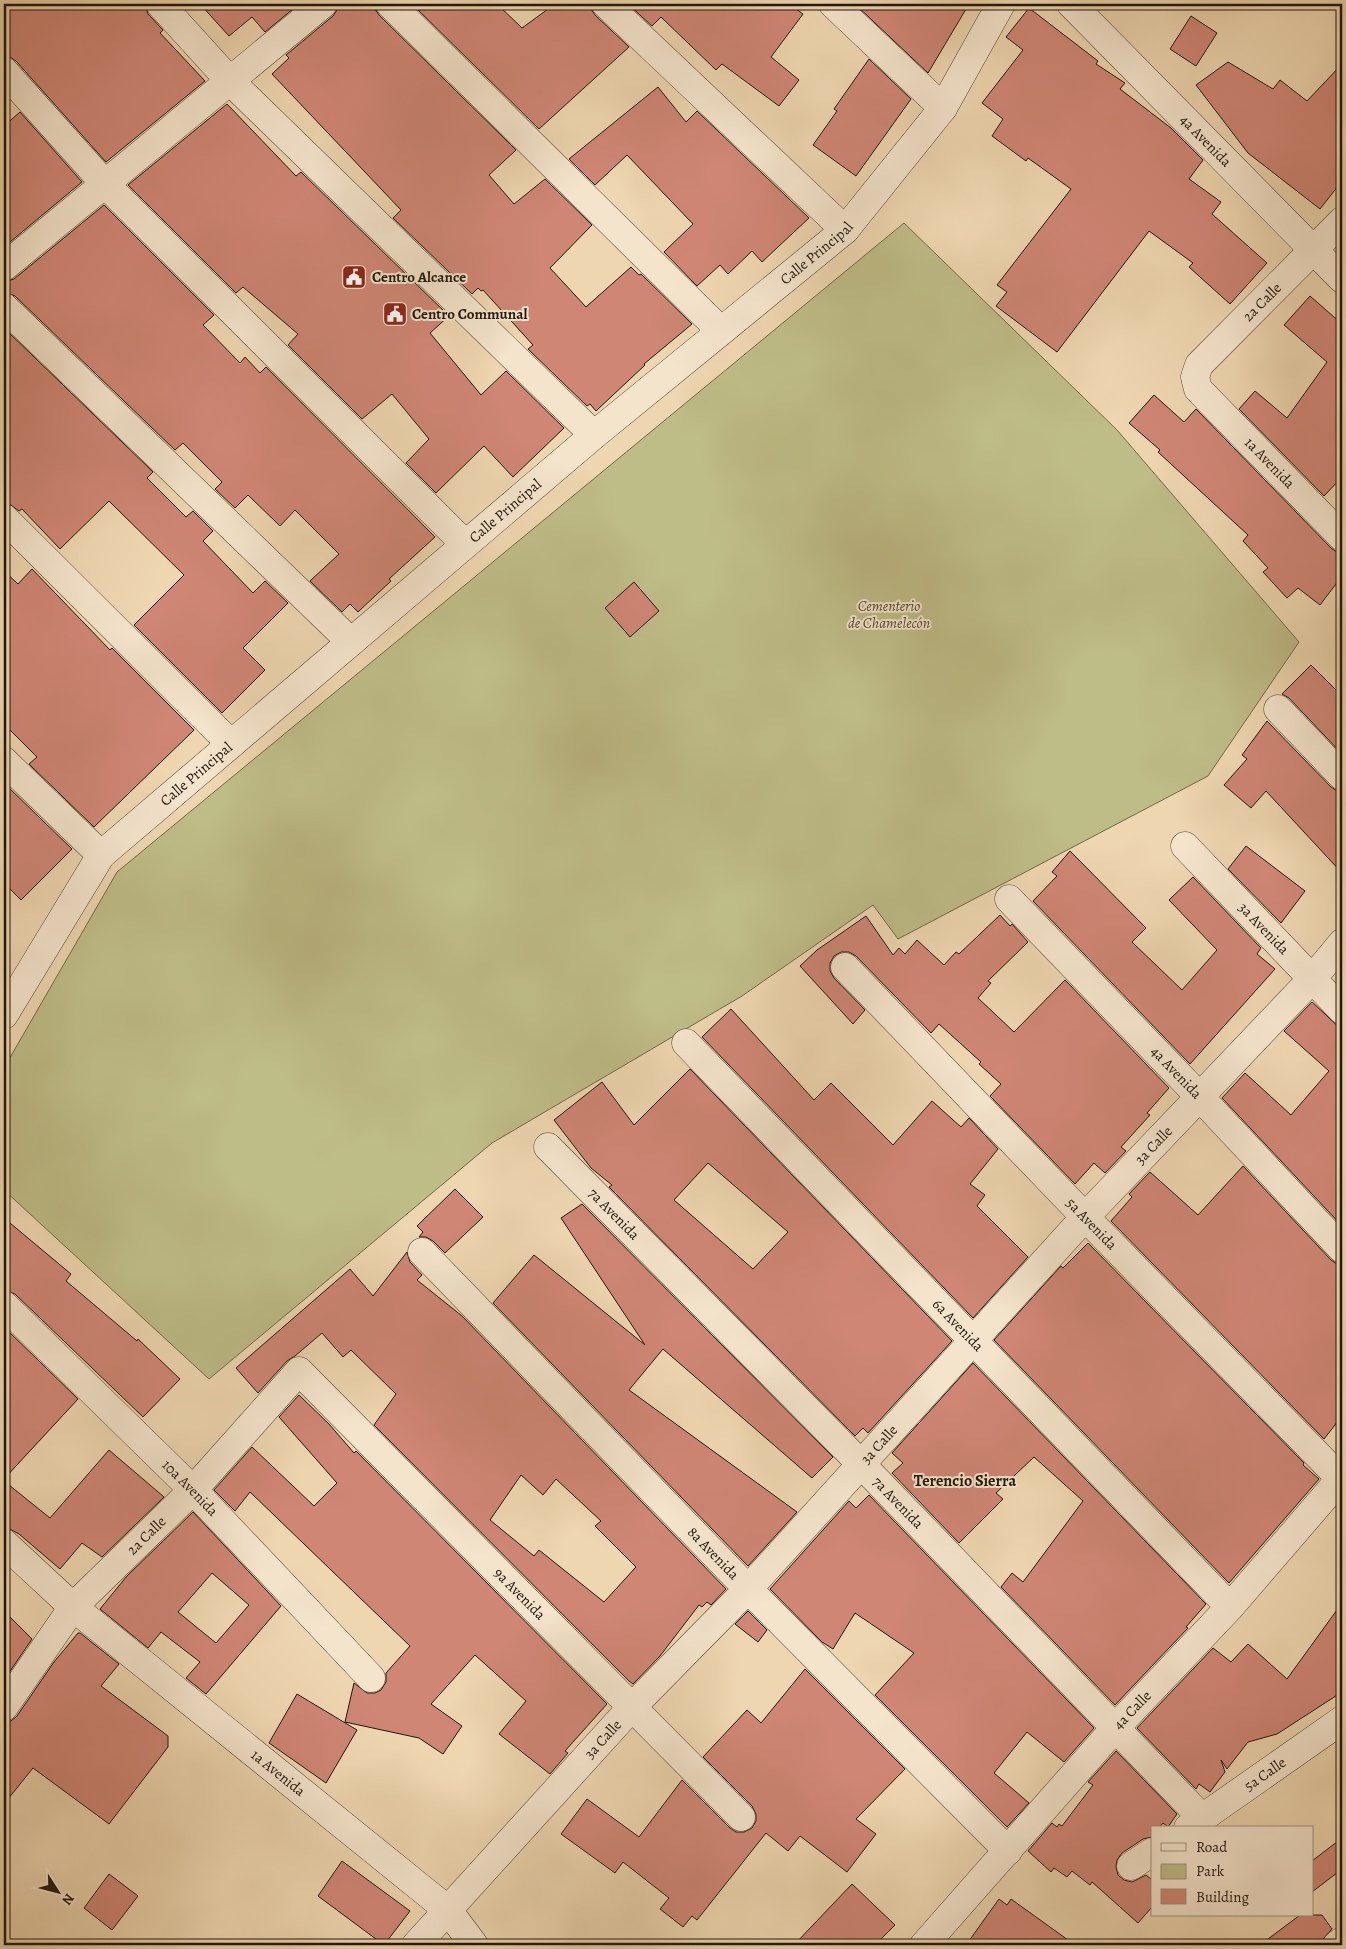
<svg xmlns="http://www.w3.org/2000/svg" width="1346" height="1949" font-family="Alegreya,serif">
	<rect width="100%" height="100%" fill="#eed6b0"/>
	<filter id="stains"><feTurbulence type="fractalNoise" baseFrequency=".004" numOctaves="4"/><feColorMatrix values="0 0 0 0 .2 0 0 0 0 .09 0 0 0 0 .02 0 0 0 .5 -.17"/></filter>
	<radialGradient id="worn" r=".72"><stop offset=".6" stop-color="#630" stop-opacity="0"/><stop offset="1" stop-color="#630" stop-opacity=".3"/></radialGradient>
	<path fill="#bebc87" stroke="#6e6949" d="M904,223L1117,430L1299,642L1208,776L898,939L873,905L742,996L492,1143L209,1379L4,1190V1068L117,872Z"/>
	<g fill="#cf8675" stroke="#1f160b" fill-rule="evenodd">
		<path d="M4,4H145L148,14L163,30L160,33L205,81L106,162L16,61L4,53Z"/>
		<path d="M200,4H299L265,32L252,17L229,36Z"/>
		<path d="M338,4H375V9L379,15L516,150L489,175L514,204L545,179L592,225L550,268L586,307L631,267L639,275L641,274L692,324L644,364L645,365L596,411L590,404L587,406L528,349L533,345L483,290L481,291L478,288L472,294L393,218L401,210L272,74L289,58L286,55L333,16L337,10Z"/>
		<path d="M412,4H497L522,28L555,4H591V9L595,15L629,47L539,129Z"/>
		<path d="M628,4H789L803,14L771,57L799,80L779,106L722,64L716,70L661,17L652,26Z"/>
		<path d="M855,4H969L928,73Z"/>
		<path d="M1029,8L1098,61L1096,64L1125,83L1120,89L1171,128L1203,160L1189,179L1221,202L1212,214L1267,263L1230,304L1189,267L1193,263L1149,231L1057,352L996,306L1007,292L997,285L1071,189L1028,158L1026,161L992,136L1003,119L982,103L1023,50L1006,37Z"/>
		<path d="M1191,16L1217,33L1196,66L1170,49Z"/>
		<path d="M869,59L911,99L856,176L813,145L837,111L834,109Z"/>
		<path d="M1228,62L1273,89L1280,80L1307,101L1342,64V181L1320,209L1248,153L1196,85Z"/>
		<path d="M658,87L686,122L697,111L809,218L762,262L752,251L728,274L720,265L697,286L664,252L693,224L627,155L595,185L569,159Z"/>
		<path d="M227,104L296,176L301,172L449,316L430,333L481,395L506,371L564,428L513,477L484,446L436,493L406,463L429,439L392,394L362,419L288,345L298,334L243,287L236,293L128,185Z"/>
		<path d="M20,112L82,182L4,247V126Z"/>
		<path d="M104,205L214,315L203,325L240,363L245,357L260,373L266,367L435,537L389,579L391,581L358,612L350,604L342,612L310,581L339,554L295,510L280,526L248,495L235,508L215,489L222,482L183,443L175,450L15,296L4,292V282L14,279Z"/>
		<path d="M1310,296L1342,324V477L1324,496L1239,409L1255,391L1287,418L1327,362L1284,325Z"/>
		<path d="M4,328L153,472L147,478L186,517L193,511L213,531L203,541L253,593L265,581L288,603L243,648L265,670L222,713L134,625L184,575L109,501L60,549L22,509L19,511L4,500Z"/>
		<path d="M1154,395L1184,422L1196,409L1331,548L1342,556V576L1320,605L1298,588L1287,598L1263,572L1268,568L1243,541L1248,535L1158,452L1160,450L1129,423Z"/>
		<path d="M32,569L110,650L112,648L194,730L94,827L29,764L37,757L4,724V571L18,584Z"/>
		<path d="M634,582L659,611L630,637L605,608Z"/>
		<path d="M1311,665L1342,696V754L1289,698L1282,694Z"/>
		<path d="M1267,721L1331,787L1337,791H1342V873L1266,791L1251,808L1224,785L1247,759L1242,755Z"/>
		<path d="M7,786L72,849L21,900L4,883V789Z"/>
		<path d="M1246,846L1305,891L1281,923L1228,869Z"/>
		<path d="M1070,851L1146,928L1132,942L1182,990L1217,950L1169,900L1193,877L1261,948L1257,954L1275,969L1190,1064L1033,901L1057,876L1052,872Z"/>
		<path d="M1000,915L1010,926L1012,924L1028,942L988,981L991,983L978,998L1014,1032L1065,980L1169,1088L1147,1113L1150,1115L1121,1147L1126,1151L1105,1173L1094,1163L1075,1184L990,1096L1001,1084L979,1064L981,1062L939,1024L931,1033L856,956L849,952H841L834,956L830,963V971L834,978L865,1010L853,1024L800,966L817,950L866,916L893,955L899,948L905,954L917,940L944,965L956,952L959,954Z"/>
		<path d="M1312,1002L1342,1030V1226L1222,1098L1245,1073L1291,1115L1329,1071L1284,1031Z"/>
		<path d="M731,1009L814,1100L831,1083L893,1145L932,1101L961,1127L969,1118L998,1149L970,1184L985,1195L977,1206L1028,1257L973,1318L702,1037Z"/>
		<path d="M690,1069L952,1341L868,1433L863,1428L855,1436L609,1187L612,1185L591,1168L554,1120L602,1082L634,1125ZM708,1163L788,1232L753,1269L674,1200Z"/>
		<path d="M1243,1166L1331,1260L1337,1264H1342V1416L1324,1439L1111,1221L1132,1197L1129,1194L1150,1172L1198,1215Z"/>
		<path d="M455,1189L483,1217L445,1253L433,1241L426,1237H419L423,1232L417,1226Z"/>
		<path d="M582,1204L833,1457L812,1478L663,1349L629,1390L797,1512L748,1566L493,1303L534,1255L645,1345L561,1218Z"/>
		<path d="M4,1218L71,1274L66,1281L137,1341L138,1339L180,1379L143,1417L15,1294L4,1290Z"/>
		<path d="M1088,1243L1304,1463L1303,1465L1319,1479L1229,1583L994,1340L1061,1266L1063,1268Z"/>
		<path d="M407,1252L410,1262L422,1275L417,1280L462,1316L726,1589L711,1605L707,1602L702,1607L699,1605L660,1656L633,1684L629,1681L374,1425L396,1394L351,1350L343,1357L322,1333L295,1356L287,1361L258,1393L236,1368L350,1269L373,1296ZM521,1475L543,1495L556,1479L601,1521L595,1526L636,1567L604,1602L539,1550L534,1556L490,1520Z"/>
		<path d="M4,1327L78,1399L4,1479Z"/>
		<path d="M973,1363L1206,1604L1186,1627L1188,1628L1115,1705L1001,1587L1012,1573L1023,1582L1083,1501L1034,1457L996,1493L1003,1499L959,1543L892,1473L903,1463L892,1453Z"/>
		<path d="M299,1395L329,1424L354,1453L356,1451L607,1704L565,1751L568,1753L550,1774L499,1734L526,1701L475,1655L431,1704L462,1726L443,1754L419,1738L345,1722L354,1683L367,1693H375L381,1690L386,1682V1673L410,1646L250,1492L235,1511L214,1490L252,1447L314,1506L337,1483L279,1417Z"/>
		<path d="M109,1450L164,1497L102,1557L82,1543L60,1569L19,1534L8,1528H4V1481L50,1518Z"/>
		<path d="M869,1495L1094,1728L1064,1762L1027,1732L994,1773L1029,1803L1007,1827L875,1695L914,1653L855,1613L833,1649L822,1642L770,1589L849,1501L856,1508Z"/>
		<path d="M193,1512L281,1606L206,1694L186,1678L200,1662L161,1632L148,1648L100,1609L127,1576ZM212,1573L249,1605L216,1643L178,1612Z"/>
		<path d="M1342,1603V1692L1277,1734L1248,1742L1227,1769L1221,1760L1225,1772L1210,1792L1199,1784L1196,1789L1137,1728L1213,1648L1231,1662L1248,1644L1287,1679Z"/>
		<path d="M4,1611L32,1639L4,1680Z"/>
		<path d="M748,1611L767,1630L758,1642L735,1624Z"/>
		<path d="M78,1633H80L119,1664L101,1686L168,1736V1747L109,1824L33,1768L4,1804V1722L11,1721L17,1716L54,1662Z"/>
		<path d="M805,1669L905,1769L856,1819L876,1834L847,1872L800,1836L788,1851L766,1833L697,1920L692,1916L683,1927L660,1909L669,1898L623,1862L615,1873L561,1834L587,1799L639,1837L682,1780L730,1828L736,1832H744L752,1828L756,1821V1814L752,1806L703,1757L747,1710L761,1723Z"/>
		<path d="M297,1694L357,1730L326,1783L269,1743Z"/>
		<path d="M1116,1751L1177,1814L1168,1827L1163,1823L1159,1828H1152V1837L1143,1839L1122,1853L1117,1860L1116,1867L1118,1875L1124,1880L1132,1882L1146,1875L1152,1880V1907L1138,1923L1092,1882L1090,1885L1072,1871L1067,1877L1054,1868L1051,1872L1028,1851L1052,1823L1057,1827L1059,1824L1062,1826L1093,1785L1088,1782Z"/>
		<path d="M1342,1838V1869L1312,1892V1861Z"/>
		<path d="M342,1861L410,1911L384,1945L318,1896Z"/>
		<path d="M109,1874L138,1896L112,1930L84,1908Z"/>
		<path d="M852,1884L895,1925L875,1945H794Z"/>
		<path d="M999,1899L1007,1905L1011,1899L1075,1945H966Z"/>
		<path d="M1300,1915H1322L1332,1929L1323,1939L1322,1945H1260Z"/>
	</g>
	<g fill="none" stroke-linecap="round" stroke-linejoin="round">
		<defs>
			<g id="minor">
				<path d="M160,4L230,81L594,435"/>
				<path d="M390,4L721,331"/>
				<path d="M606,4L845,230"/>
				<path d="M833,4L943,108"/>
				<path id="s1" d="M1071,4L1342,279"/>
				<path d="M4,71L105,184L465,544"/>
				<path id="s2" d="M1342,221L1199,365L1195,377L1198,389L1342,537"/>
				<path d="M4,267L323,4"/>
				<path d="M4,307L351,642"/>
				<path d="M4,518L231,744"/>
				<path d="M1278,709L1342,776"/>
				<path d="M4,761L101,855"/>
				<path id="s3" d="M1185,846L1342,1010"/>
				<path id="s4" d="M1009,899L1199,1096L1342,1249"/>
				<path id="s5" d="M845,967L1085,1217L1341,1479"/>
				<path id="s6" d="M4,1015L101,855L594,435L845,230L943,108L1001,4"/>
				<path id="s7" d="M686,1043L1230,1607"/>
				<path id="s8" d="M548,1147L861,1464L1202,1818"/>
				<path id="s9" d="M422,1252L748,1589L1008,1851"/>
				<path id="s10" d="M4,1305L193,1490L371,1678"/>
				<path id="s11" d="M4,1543L73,1607L448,1910L474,1945"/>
				<path id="s12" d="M4,1707L73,1607L193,1490L299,1371L741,1817"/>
				<path id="s13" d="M1188,1828L1342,1720"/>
				<path d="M1131,1866L1152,1852"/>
				<path id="s14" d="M416,1945L631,1708L748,1589L1085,1217L1312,979L1342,943"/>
				<path id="s15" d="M924,1945L1115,1728L1230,1607L1342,1477"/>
				<path d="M1337,1945L1342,1941"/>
			</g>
		</defs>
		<use href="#minor" stroke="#534634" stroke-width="29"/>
		<use href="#minor" stroke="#f4e4cc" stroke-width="28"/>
	</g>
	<defs>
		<symbol id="civic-square" viewBox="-11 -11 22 22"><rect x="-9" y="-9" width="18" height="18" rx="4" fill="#8f2418" stroke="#f4e4cc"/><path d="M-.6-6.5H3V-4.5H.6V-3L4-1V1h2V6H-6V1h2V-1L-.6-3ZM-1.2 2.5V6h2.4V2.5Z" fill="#fff"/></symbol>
	</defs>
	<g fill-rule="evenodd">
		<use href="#civic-square" x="340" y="263" width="28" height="28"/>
		<use href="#civic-square" x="381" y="300" width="28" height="28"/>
	</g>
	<g text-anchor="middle" stroke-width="4" stroke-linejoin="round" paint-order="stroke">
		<g font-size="15" fill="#1f160b" stroke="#f4e4cc">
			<text dy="5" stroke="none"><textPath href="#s1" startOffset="192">4a Avenida</textPath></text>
			<text dy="5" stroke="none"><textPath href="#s6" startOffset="1122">Calle Principal</textPath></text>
			<text transform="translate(1262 302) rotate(-45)" y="5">2a Calle</text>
			<text dy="5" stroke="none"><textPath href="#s2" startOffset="331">1a Avenida</textPath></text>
			<text dy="5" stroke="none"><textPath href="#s6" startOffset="718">Calle Principal</textPath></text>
			<text dy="5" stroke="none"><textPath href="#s6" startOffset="312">Calle Principal</textPath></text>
			<text dy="5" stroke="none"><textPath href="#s3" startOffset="114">3a Avenida</textPath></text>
			<text dy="5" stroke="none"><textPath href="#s4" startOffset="241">4a Avenida</textPath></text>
			<text dy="5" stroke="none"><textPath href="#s14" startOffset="1088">3a Calle</textPath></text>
			<text dy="5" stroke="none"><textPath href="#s8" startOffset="94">7a Avenida</textPath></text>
			<text dy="5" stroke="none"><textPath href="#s5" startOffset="356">5a Avenida</textPath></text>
			<text dy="5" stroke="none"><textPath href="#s7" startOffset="392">6a Avenida</textPath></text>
			<text dy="5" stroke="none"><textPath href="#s14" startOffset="682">3a Calle</textPath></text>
			<text dy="5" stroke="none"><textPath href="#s10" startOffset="261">10a Avenida</textPath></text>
			<text dy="5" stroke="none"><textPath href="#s8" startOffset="499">7a Avenida</textPath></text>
			<text dy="5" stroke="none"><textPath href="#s12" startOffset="224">2a Calle</textPath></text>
			<text dy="5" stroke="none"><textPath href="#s9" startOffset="419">8a Avenida</textPath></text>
			<text dy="5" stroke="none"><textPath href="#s12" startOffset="762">9a Avenida</textPath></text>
			<text dy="5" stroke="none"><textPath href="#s15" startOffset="314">4a Calle</textPath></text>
			<text dy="5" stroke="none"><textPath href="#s14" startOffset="278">3a Calle</textPath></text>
			<text dy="5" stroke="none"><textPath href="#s11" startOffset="358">1a Avenida</textPath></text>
			<text dy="5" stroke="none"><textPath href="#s13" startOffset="94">5a Calle</textPath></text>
		</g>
		<g font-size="15" font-weight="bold" fill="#1f160b" stroke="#f4e4cc" text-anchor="start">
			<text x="372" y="282">Centro Alcance</text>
			<text x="412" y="319">Centro Communal</text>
		</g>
		<g font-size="15" font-style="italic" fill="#4f4830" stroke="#f4e4cc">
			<text x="889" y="611">Cementerio<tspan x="889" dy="17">de Chamelecón</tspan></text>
		</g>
		<g font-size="16" font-weight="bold" fill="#1f160b" stroke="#f4e4cc">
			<text x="965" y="1486">Terencio Sierra</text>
		</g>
	</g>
	<rect width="1346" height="1949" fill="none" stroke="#eed6b0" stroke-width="20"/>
	<rect x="5" y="5" width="1336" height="1939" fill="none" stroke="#1f160b" stroke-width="2.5"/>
	<rect x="10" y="10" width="1326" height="1929" fill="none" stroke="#1f160b"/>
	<rect x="1151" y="1826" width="162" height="90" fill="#f4e4cc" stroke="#9f927f"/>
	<rect x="1161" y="1843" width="25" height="8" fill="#f4e4cc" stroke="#9f927f"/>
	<text x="1196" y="1852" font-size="15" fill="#1f160b">Road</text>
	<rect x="1161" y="1864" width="25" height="15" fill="#bebc87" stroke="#9f927f"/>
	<text x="1196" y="1876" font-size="15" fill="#1f160b">Park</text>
	<rect x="1161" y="1889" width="25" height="15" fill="#cf8675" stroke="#9f927f"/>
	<text x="1196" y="1902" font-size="15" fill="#1f160b">Building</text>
	<g transform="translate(58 1892) rotate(126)" stroke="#f4e4cc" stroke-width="4" paint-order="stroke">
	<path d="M0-4L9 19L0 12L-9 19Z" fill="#1f160b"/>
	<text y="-8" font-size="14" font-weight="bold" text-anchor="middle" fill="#1f160b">N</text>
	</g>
	<rect width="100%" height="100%" filter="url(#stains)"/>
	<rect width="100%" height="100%" fill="url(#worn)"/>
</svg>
